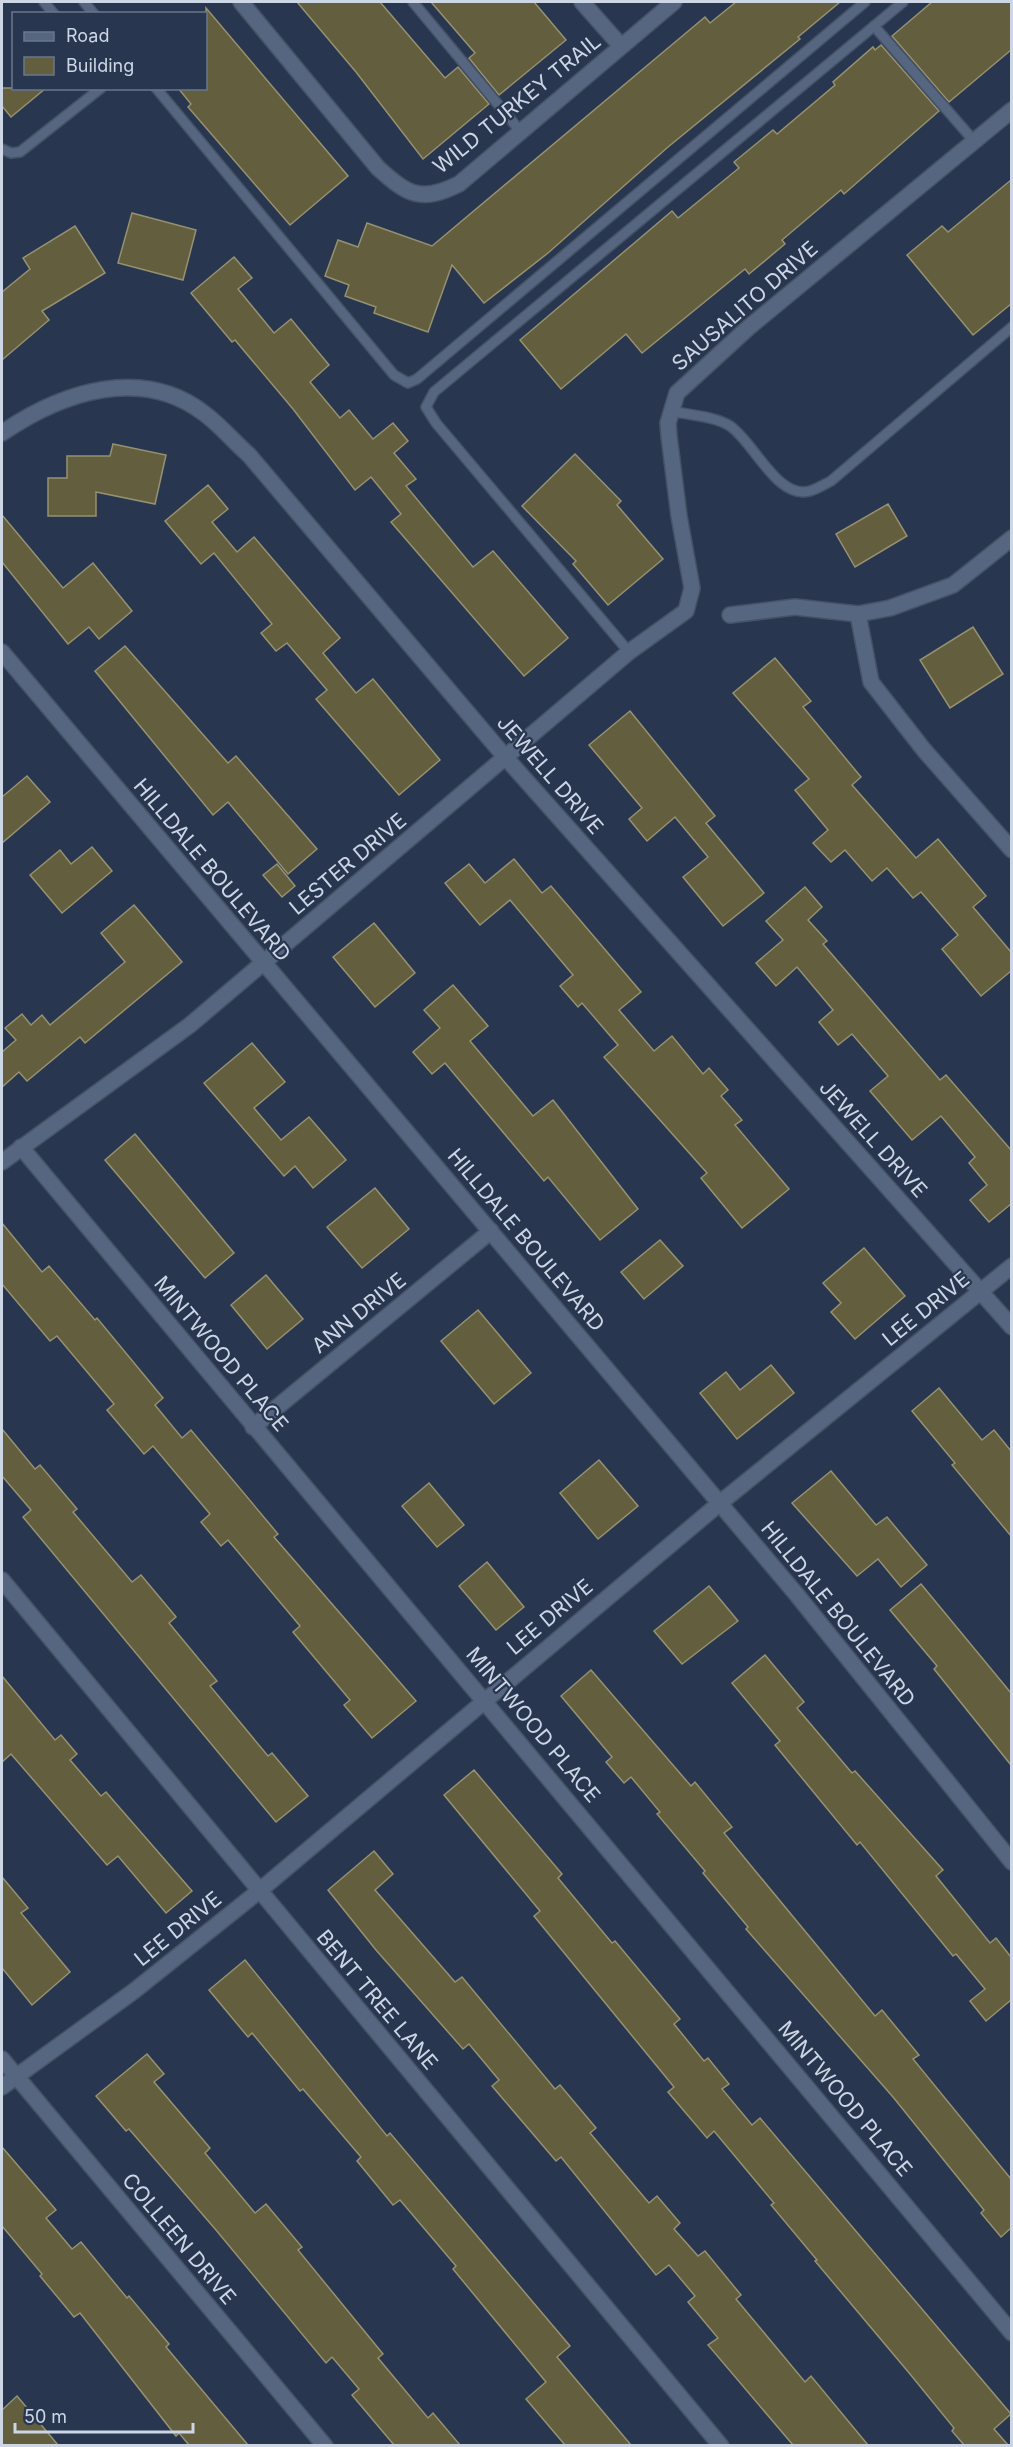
<svg xmlns="http://www.w3.org/2000/svg" width="1013" height="2447" font-family="Inter,sans-serif">
	<rect width="100%" height="100%" fill="#28374f"/>
	<g fill="#625e3e" stroke="#969170" stroke-width="1.5">
		<path d="M297,2H380L445,78L458,67L489,104L423,159L356,72Z"/>
		<path d="M431,2H534L566,40L499,95L469,58L475,53Z"/>
		<path d="M736,2H840L798,37L800,39L668,147L548,253L484,303L452,265L428,332L374,313L376,307L345,296L349,285L325,276L338,240L358,247L367,223L432,246L705,17L710,23Z"/>
		<path d="M932,2H1011V50L949,102L892,36Z"/>
		<path d="M206,8L348,176L290,225L188,107L191,104L178,88H206Z"/>
		<path d="M881,45L939,111L844,194L841,190L782,240L785,244L749,274L745,269L642,353L626,334L561,389L520,340L672,211L678,218L739,168L734,162L773,130L777,134L835,85L833,82L873,47L875,50Z"/>
		<path d="M2,88H46L11,117L2,106Z"/>
		<path d="M1011,180V304L973,335L907,255L942,226L948,232Z"/>
		<path d="M132,213L196,230L183,280L118,263Z"/>
		<path d="M75,226L105,273L42,311L49,320L2,360V292L30,269L23,258Z"/>
		<path d="M234,257L252,278L238,289L274,333L291,319L329,365L310,382L340,418L349,410L373,439L393,423L408,441L394,453L416,479L406,486L473,567L493,551L568,638L524,676L391,522L401,514L371,477L355,490L293,409L235,340L232,342L191,293Z"/>
		<path d="M113,444L166,455L155,504L96,492V516H48V478H67V456H110Z"/>
		<path d="M575,454L621,501L617,505L663,559L608,605L573,564L576,561L522,506Z"/>
		<path d="M208,485L228,509L212,522L237,552L254,537L340,638L323,653L356,693L373,679L440,760L399,795L316,699L327,690L287,643L276,651L261,633L272,624L214,553L201,564L165,521Z"/>
		<path d="M888,504L907,536L855,567L836,534Z"/>
		<path d="M2,515L63,588L93,563L132,611L99,639L89,627L68,644L2,562Z"/>
		<path d="M973,627L1003,674L950,708L920,660Z"/>
		<path d="M125,646L228,763L236,756L317,849L288,874L228,802L213,815L95,671Z"/>
		<path d="M775,658L811,701L803,707L861,777L852,785L916,858L938,839L986,896L973,907L1011,952V971L981,996L942,949L958,935L921,892L913,898L887,868L872,881L845,850L831,862L813,843L828,830L795,790L809,779L733,693Z"/>
		<path d="M630,711L715,816L706,823L764,893L723,926L683,877L708,857L675,817L647,841L629,819L642,808L589,745Z"/>
		<path d="M27,776L50,802L2,843V797Z"/>
		<path d="M92,847L112,871L62,913L30,875L60,850L71,864Z"/>
		<path d="M514,859L542,893L551,886L641,992L619,1010L654,1051L672,1036L703,1074L709,1068L728,1090L721,1096L742,1120L735,1125L789,1189L742,1228L701,1178L707,1173L604,1057L618,1045L582,1003L578,1007L560,986L573,975L510,900L480,925L445,883L469,864L485,883Z"/>
		<path d="M277,864L295,886L282,897L263,875Z"/>
		<path d="M805,887L822,907L808,920L827,941L823,944L940,1080L946,1075L1011,1150V1204L989,1222L970,1200L987,1185L969,1163L975,1157L941,1116L912,1140L870,1091L888,1076L852,1034L838,1045L819,1022L833,1010L797,967L776,986L756,963L783,940L766,921Z"/>
		<path d="M134,905L182,962L85,1043L80,1037L27,1081L19,1072L2,1087V1052L16,1040L5,1028L22,1014L31,1025L42,1015L50,1025L125,962L101,933Z"/>
		<path d="M374,923L415,973L375,1007L333,957Z"/>
		<path d="M453,985L488,1026L470,1041L533,1116L553,1100L638,1209L600,1240L548,1177L544,1181L445,1063L432,1074L413,1052L440,1028L424,1010Z"/>
		<path d="M252,1043L285,1082L254,1108L281,1140L309,1117L346,1160L313,1188L295,1166L284,1176L204,1083Z"/>
		<path d="M135,1134L234,1253L205,1278L105,1160Z"/>
		<path d="M375,1188L409,1229L362,1268L327,1227Z"/>
		<path d="M2,1223L42,1272L49,1266L95,1320L97,1318L163,1398L155,1405L182,1438L191,1430L278,1534L274,1537L416,1701L372,1738L344,1705L350,1700L293,1632L300,1626L228,1540L221,1546L201,1522L210,1514L153,1446L144,1454L107,1410L114,1404L57,1336L50,1341L2,1284Z"/>
		<path d="M660,1240L683,1266L644,1299L621,1272Z"/>
		<path d="M864,1248L905,1296L855,1339L831,1312L841,1303L823,1283Z"/>
		<path d="M266,1275L303,1319L267,1349L231,1305Z"/>
		<path d="M478,1310L531,1373L494,1404L441,1341Z"/>
		<path d="M771,1365L794,1393L737,1439L700,1393L726,1372L740,1390Z"/>
		<path d="M939,1388L982,1440L994,1430L1011,1451V1536L952,1465L955,1463L912,1411Z"/>
		<path d="M2,1429L35,1469L40,1465L77,1509L73,1512L132,1582L141,1575L176,1617L169,1623L217,1681L210,1686L268,1756L272,1753L308,1796L276,1822L23,1517L31,1510L2,1476Z"/>
		<path d="M599,1460L638,1506L598,1539L560,1493Z"/>
		<path d="M831,1471L876,1525L887,1517L927,1565L901,1587L878,1559L857,1576L792,1503Z"/>
		<path d="M429,1483L464,1525L437,1547L402,1506Z"/>
		<path d="M487,1562L524,1607L496,1630L459,1586Z"/>
		<path d="M921,1584L1011,1693V1765L934,1669L937,1666L890,1610Z"/>
		<path d="M709,1586L738,1621L682,1664L654,1631Z"/>
		<path d="M765,1655L804,1702L797,1708L852,1773L855,1771L943,1870L936,1876L990,1943L996,1938L1011,1957V2000L986,2021L970,2001L985,1989L956,1954L953,1956L860,1842L857,1845L820,1800L775,1745L780,1741L732,1683Z"/>
		<path d="M591,1670L691,1786L695,1782L732,1827L724,1833L875,2016L882,2010L919,2055L913,2059L1011,2179V2228L1001,2237L981,2213L984,2210L893,2097L746,1929L748,1927L703,1873L705,1871L657,1814L660,1812L631,1777L624,1783L606,1762L612,1757L561,1696Z"/>
		<path d="M2,1676L55,1740L61,1735L77,1754L70,1760L101,1796L106,1792L192,1891L166,1913L118,1856L107,1865L11,1754L2,1762Z"/>
		<path d="M474,1770L562,1874L558,1878L612,1943L615,1941L680,2019L674,2024L704,2061L708,2058L729,2084L722,2089L752,2125L760,2118L1011,2414L994,2429L1008,2445H964L952,2431L954,2428L910,2374L815,2261L817,2260L771,2205L774,2203L714,2131L707,2138L668,2092L674,2087L534,1916L540,1911L444,1795Z"/>
		<path d="M374,1851L393,1874L375,1890L455,1982L462,1977L555,2089L560,2085L596,2128L590,2133L649,2203L657,2196L680,2223L674,2229L698,2256L705,2251L741,2295L736,2299L805,2382L811,2376L868,2445H793L708,2345L718,2338L688,2302L695,2296L669,2265L656,2275L561,2157L556,2161L492,2086L499,2080L469,2044L463,2049L376,1950L328,1890Z"/>
		<path d="M2,1877L28,1908L21,1913L70,1972L32,2005L2,1968Z"/>
		<path d="M245,1960L387,2136L390,2133L570,2346L557,2357L631,2445H565L526,2399L546,2382L453,2269L456,2266L400,2200L393,2205L357,2161L361,2157L303,2089L300,2091L252,2033L248,2037L209,1990Z"/>
		<path d="M147,2054L164,2074L154,2082L210,2148L205,2153L255,2213L266,2204L302,2247L298,2250L383,2354L378,2358L428,2418L433,2413L460,2445H394L352,2395L359,2389L332,2357L326,2363L216,2230L129,2129L126,2131L96,2096Z"/>
		<path d="M2,2147L56,2210L46,2218L72,2249L81,2242L127,2298L129,2296L169,2344L166,2347L248,2445H189L179,2433L176,2436L80,2313L74,2317L40,2276L42,2274L2,2226Z"/>
		<path d="M17,2396L58,2445H2V2410Z"/>
	</g>
	<g fill="none" stroke-linecap="round" stroke-linejoin="round">
		<defs>
			<g id="service">
				<path d="M44,2L54,14"/>
				<path d="M84,2L94,14"/>
				<path d="M413,2L521,132"/>
				<path d="M874,26L974,141"/>
				<path d="M156,88L394,375L408,383L417,379L865,2"/>
				<path d="M2,149L11,153L20,152L101,88"/>
				<path d="M671,411C688,415 715,416 730,426C754,442 777,500 810,491C817,489 825,484 831,481L1012,327"/>
				<path d="M629,652L436,423L426,407L434,392L903,2"/>
			</g>
			<g id="minor">
				<path d="M241,2L378,168C408,195 421,203 459,184L674,2"/>
				<path d="M582,2L621,46"/>
				<path d="M2,433C62,392 142,365 205,414C221,426 234,442 249,455L506,758L1012,1327"/>
				<path d="M858,614L871,682L924,750L1012,850"/>
				<path d="M730,615L795,607L858,614L890,608L953,585L1012,538"/>
				<path d="M2,652L797,1595L1012,1862"/>
				<path d="M21,1147C352,1541 683,1936 1012,2333"/>
				<path d="M2,1162L190,1025L629,652L686,611L692,588L679,516L669,436L668,423L677,393L748,328L1012,110"/>
				<path d="M253,1427L491,1231"/>
				<path d="M2,1580L721,2446"/>
				<path d="M2,2059L325,2446"/>
				<path d="M2,2087L134,1991L259,1891L720,1503L1012,1266"/>
			</g>
		</defs>
		<use href="#service" stroke="#455266" stroke-width="12"/>
		<use href="#minor" stroke="#455266" stroke-width="18"/>
		<use href="#service" stroke="#566681" stroke-width="9"/>
		<use href="#minor" stroke="#566681" stroke-width="15"/>
	</g>
	<g text-anchor="middle" stroke-width="4.5" stroke-linejoin="round" paint-order="stroke">
		<g font-size="21" fill="#ccd6e5" stroke="#28374f">
			<text transform="translate(517 104) rotate(-39)" y="7">WILD TURKEY TRAIL</text>
			<text transform="translate(745 306) rotate(-41)" y="7">SAUSALITO DRIVE</text>
			<text transform="translate(550 775) rotate(49)" y="7">JEWELL DRIVE</text>
			<text transform="translate(348 864) rotate(-40)" y="7">LESTER DRIVE</text>
			<text transform="translate(212 870) rotate(50)" y="7">HILLDALE BOULEVARD</text>
			<text transform="translate(873 1139) rotate(48)" y="7">JEWELL DRIVE</text>
			<text transform="translate(526 1240) rotate(50)" y="7">HILLDALE BOULEVARD</text>
			<text transform="translate(926 1309) rotate(-39)" y="7">LEE DRIVE</text>
			<text transform="translate(359 1313) rotate(-39)" y="7">ANN DRIVE</text>
			<text transform="translate(221 1354) rotate(50)" y="7">MINTWOOD PLACE</text>
			<text transform="translate(838 1614) rotate(51)" y="7">HILLDALE BOULEVARD</text>
			<text transform="translate(550 1617) rotate(-40)" y="7">LEE DRIVE</text>
			<text transform="translate(533 1725) rotate(50)" y="7">MINTWOOD PLACE</text>
			<text transform="translate(178 1929) rotate(-39)" y="7">LEE DRIVE</text>
			<text transform="translate(377 2000) rotate(50)" y="7">BENT TREE LANE</text>
			<text transform="translate(845 2099) rotate(50)" y="7">MINTWOOD PLACE</text>
			<text transform="translate(179 2239) rotate(50)" y="7">COLLEEN DRIVE</text>
		</g>
	</g>
	<rect width="1013" height="2447" fill="none" stroke="#ccd6e5" stroke-width="6"/>
	<rect x="12" y="12" width="195" height="78" fill="#28374f" stroke="#6a778b" stroke-width="1.5"/>
	<rect x="24" y="32" width="30" height="9" fill="#566681" stroke="#6a778b" stroke-width="1.5"/>
	<text x="66" y="42" font-size="18" fill="#ccd6e5">Road</text>
	<rect x="24" y="57" width="30" height="18" fill="#625e3e" stroke="#6a778b" stroke-width="1.5"/>
	<text x="66" y="72" font-size="18" fill="#ccd6e5">Building</text>
	<path d="M15 2423v9h178v-9" fill="none" stroke="#ccd6e5" stroke-width="3"/>
	<text x="24" y="2423" font-size="18" fill="#ccd6e5" stroke="#28374f" stroke-width="4.5" paint-order="stroke">50 m</text>
</svg>
